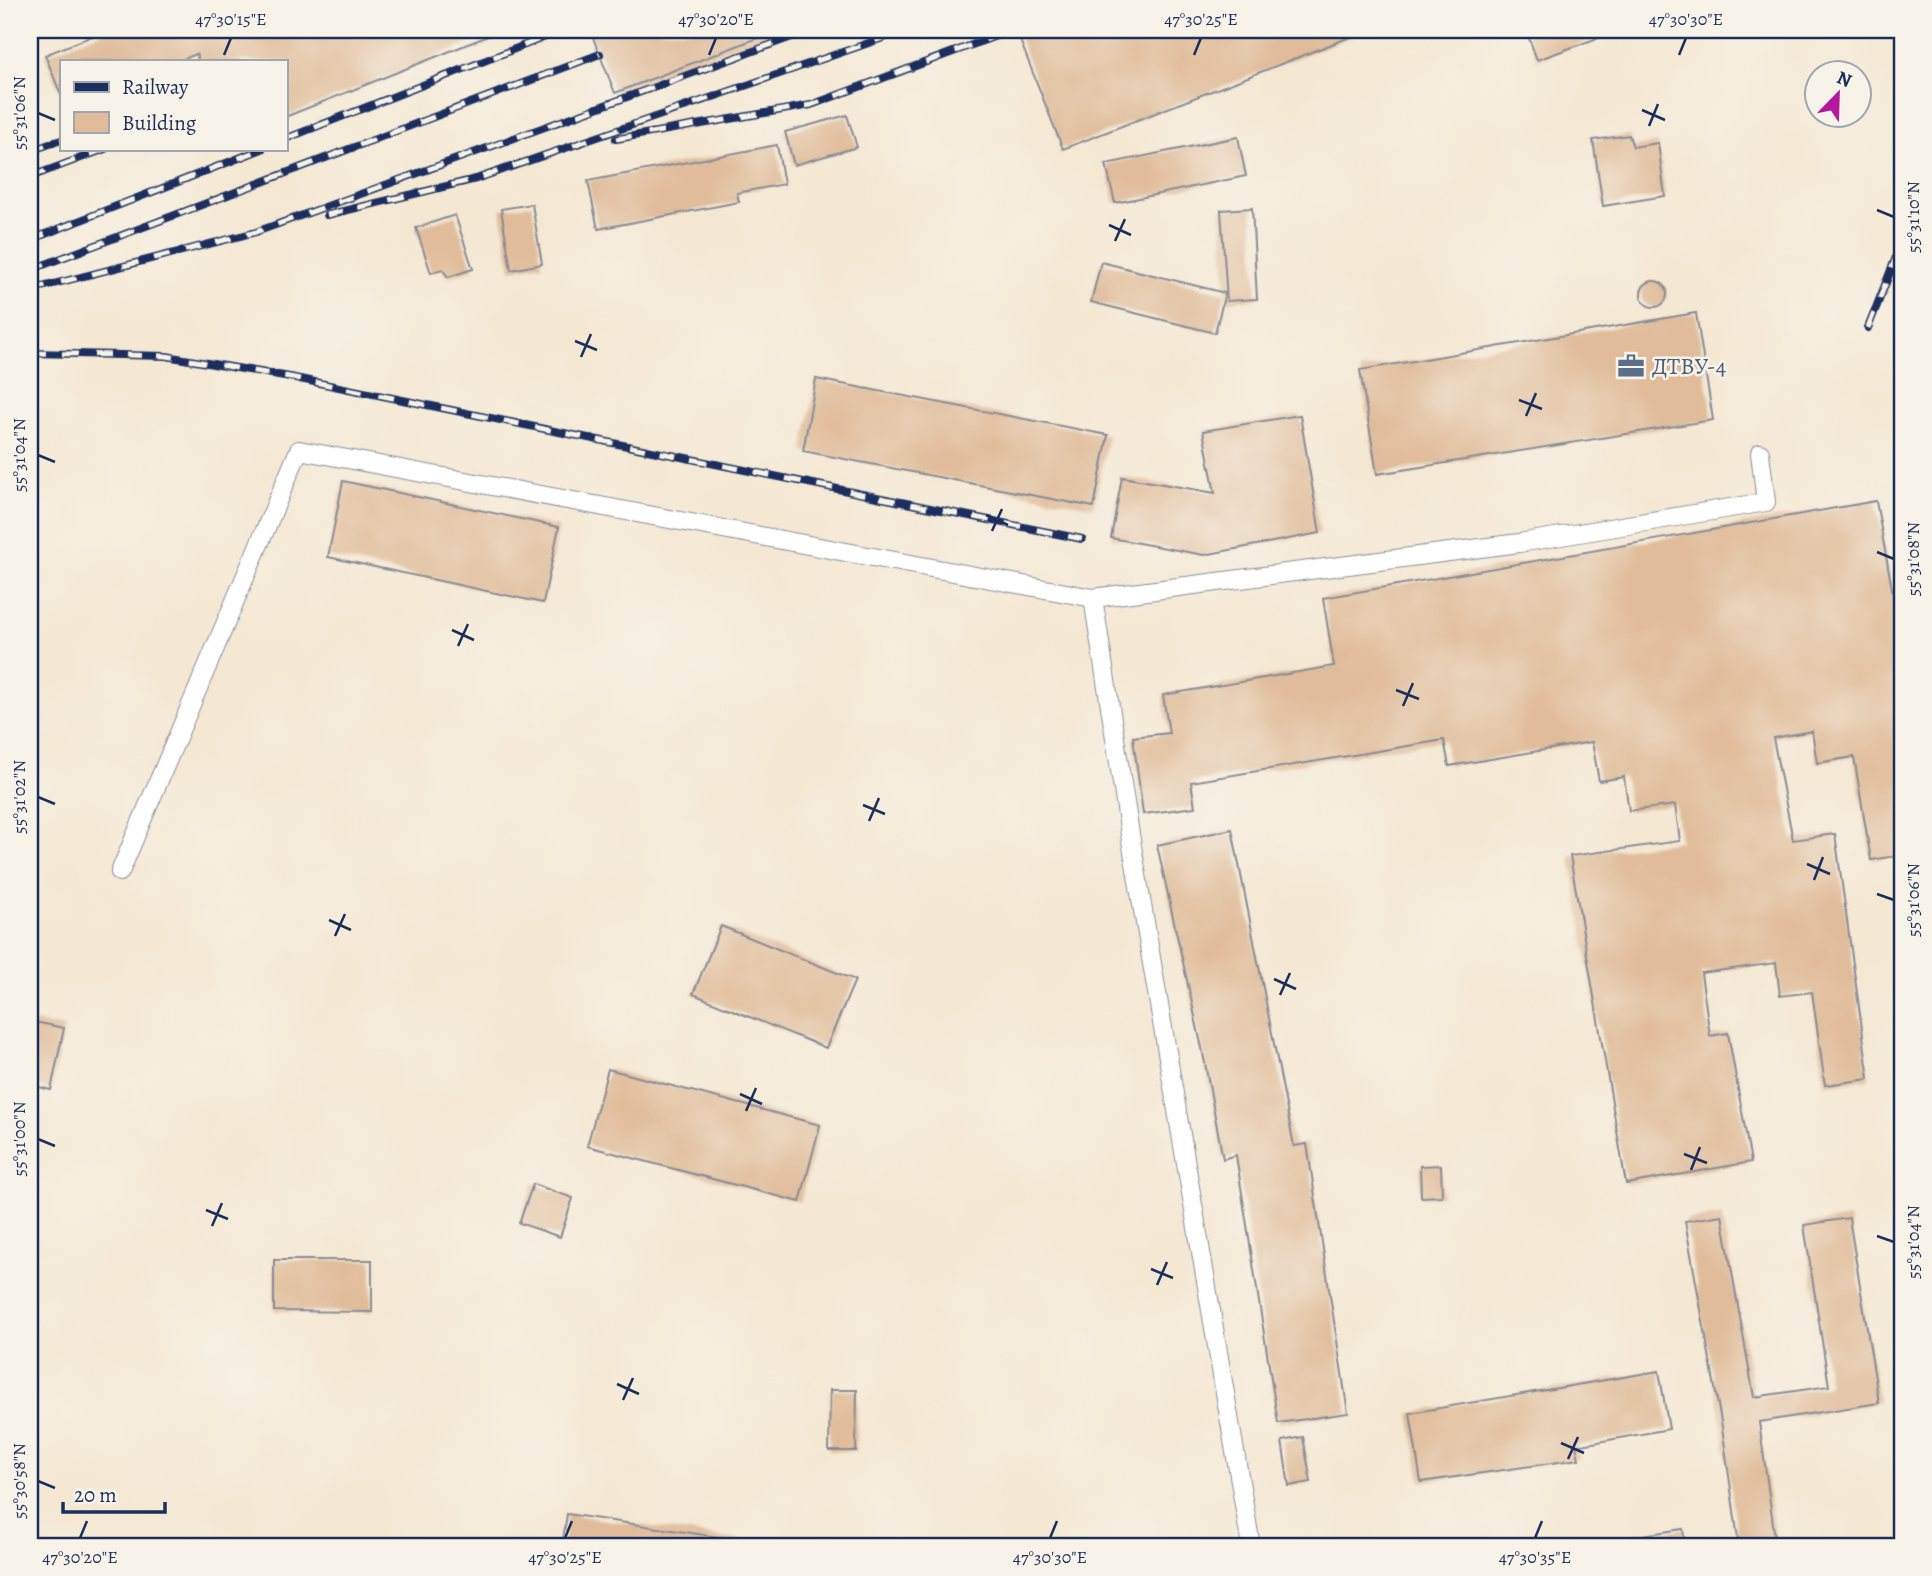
<svg xmlns="http://www.w3.org/2000/svg" width="1932" height="1576" font-family="Alegreya,serif">
	<rect width="100%" height="100%" fill="#f7f3e8"/>
	<filter id="ink" filterUnits="userSpaceOnUse"><feTurbulence type="fractalNoise" baseFrequency=".0143" numOctaves="2"/><feDisplacementMap in="SourceGraphic" scale="14" xChannelSelector="R" yChannelSelector="G"/><feConvolveMatrix kernelMatrix="1 2 1 2 8 2 1 2 1" color-interpolation-filters="sRGB"/></filter>
	<filter id="wash" filterUnits="userSpaceOnUse"><feTurbulence type="fractalNoise" baseFrequency=".00686" numOctaves="4" result="noise"/><feDisplacementMap in="SourceGraphic" scale="28" xChannelSelector="R" yChannelSelector="G"/><feGaussianBlur stdDeviation="1.57" result="paint"/><feColorMatrix in="noise" values="0 0 0 0 0 0 0 0 0 0 0 0 0 0 0 0 0 1.4 0 .05"/><feComposite in="paint" operator="in"/></filter>
	<g filter="url(#wash)">
		<rect width="100%" height="100%" fill="#f4e8d3"/>
		<g id="blocks">
			<g fill="#e0bc9a">
				<path d="M107,30H503L285,117V61H199L196,54L179,61H61V95L45,55Z"/>
				<path d="M590,30H778L615,93Z"/>
				<path d="M1016,30H1368L1063,149Z"/>
				<path d="M1526,30H1620L1537,60Z"/>
				<path d="M847,115L857,147L794,165L785,132Z"/>
				<path d="M1629,135L1633,147L1658,143L1665,196L1603,206L1593,140Z"/>
				<path d="M1238,137L1246,176L1115,203L1106,164Z"/>
				<path d="M777,145L784,184L737,193L739,202L598,229L588,181Z"/>
				<path d="M532,204L542,264L511,270L501,209Z"/>
				<path d="M1252,208L1257,299L1227,301L1221,210Z"/>
				<path d="M455,215L473,269L448,277L442,269L431,273L416,228Z"/>
				<path d="M1101,262L1225,293L1215,333L1091,302Z"/>
				<circle cx="1654" cy="294" r="13"/>
				<path d="M1696,313L1713,420L1377,474L1360,370Z"/>
				<path d="M816,379L1108,435L1094,507L803,451Z"/>
				<path d="M1300,415L1320,533L1204,555L1111,538L1122,477L1215,493L1203,431Z"/>
				<path d="M343,481L559,527L543,603L328,557Z"/>
				<path d="M1876,501L1902,644V855L1871,860L1854,757L1817,763L1812,731L1773,738L1793,840L1835,834L1869,1079L1825,1085L1812,992L1780,996L1776,963L1701,973L1710,1036L1728,1033L1751,1162L1626,1184L1570,856L1680,841L1675,805L1629,811L1624,777L1599,781L1592,742L1449,766L1444,740L1191,782L1195,807L1143,814L1133,737L1169,733L1163,695L1334,666L1323,598Z"/>
				<path d="M1232,829L1294,1146L1307,1144L1348,1413L1278,1423L1236,1155L1223,1159L1203,1053L1157,845Z"/>
				<path d="M721,926L855,980L826,1048L693,994Z"/>
				<path d="M30,1021L64,1028L51,1090L30,1085Z"/>
				<path d="M608,1069L820,1125L800,1202L587,1146Z"/>
				<path d="M1441,1165L1442,1196L1421,1197L1420,1166Z"/>
				<path d="M533,1184L573,1198L560,1237L519,1223Z"/>
				<path d="M1722,1215L1754,1397L1829,1386L1804,1225L1849,1218L1879,1403L1759,1422L1776,1546H1739L1722,1427L1685,1221Z"/>
				<path d="M274,1260H372V1312L274,1311Z"/>
				<path d="M1659,1371L1669,1429L1576,1446L1579,1459L1421,1482L1410,1413Z"/>
				<path d="M830,1390H857L856,1451H829Z"/>
				<path d="M1303,1437L1311,1482L1289,1486L1282,1441Z"/>
				<path d="M567,1514L770,1545V1546H562Z"/>
				<path d="M1683,1529L1685,1546H1575V1545Z"/>
			</g>
		</g>
	</g>
	<g filter="url(#ink)">
		<use href="#blocks" fill-opacity="0" stroke="#888c98" stroke-width="2"/>
		<g fill="none" stroke-linecap="round" stroke-linejoin="round">
			<defs>
				<g id="lane">
					<path d="M1093,598L1130,834L1251,1546"/>
					<path d="M120,872L299,450L1093,598L1519,543L1766,502L1760,453"/>
				</g>
			</defs>
			<use href="#lane" stroke="#888c98" stroke-width="20"/>
			<use href="#lane" stroke="#fff" stroke-width="18"/>
			<defs>
				<g id="rail">
					<path d="M285,139L563,30"/>
					<path d="M616,139L811,105L1012,30"/>
					<path d="M30,151L61,140"/>
					<path d="M30,177L105,149"/>
					<path d="M327,215L476,179L906,30"/>
					<path d="M30,240L262,149"/>
					<path d="M30,270L600,54"/>
					<path d="M30,290L256,232L811,30"/>
					<path d="M1868,328L1902,242"/>
					<path d="M30,353L166,356L290,377L1082,539"/>
				</g>
			</defs>
			<use href="#rail" stroke="#1b2f5e" stroke-width="8"/>
			<use href="#rail" stroke="#f7f3e8" stroke-width="5" stroke-dasharray="16" stroke-linecap="butt"/>
		</g>
	</g>
	<path fill="none" stroke="#1b2f5e" stroke-width="2.5" d="M224,55L231,38M709,55L716,38M1194,55L1201,38M1679,55L1686,38M1642,110L1665,120M38,113L55,120M1649,126L1658,104M1877,210L1894,217M1109,225L1131,235M1115,241L1125,219M575,341L597,350M581,357L591,334M1519,400L1542,409M1526,416L1536,393M38,455L55,462M986,515L1008,525M992,531L1002,509M1877,552L1894,559M452,630L474,640M458,646L468,624M1396,690L1419,699M1403,706L1413,683M38,797L55,804M863,805L885,814M869,821L879,798M1807,864L1830,874M1814,880L1823,857M1877,894L1894,900M329,920L351,930M335,936L345,914M1274,979L1296,989M1280,995L1290,973M740,1094L762,1104M746,1111L756,1088M38,1139L55,1146M1684,1154L1707,1163M1691,1170L1700,1147M206,1210L228,1219M212,1226L222,1203M1877,1236L1894,1242M1151,1269L1173,1278M1157,1285L1167,1262M617,1384L639,1394M623,1400L633,1378M1561,1443L1584,1453M1568,1459L1578,1437M38,1481L55,1488M80,1538L87,1521M565,1538L572,1521M1050,1538L1057,1521M1535,1538L1542,1521"/>
	<defs>
		<symbol id="office-bare" viewBox="-9 -9 18 18"><path d="M-6-3h4V-5.5h4V-3h4V5H-6ZM-1-4.5V-3h2v-1.5ZM-6 0V1H6V0Z" fill="#5c6f8a" stroke="#f7f3e8" stroke-width="2.5" paint-order="stroke"/></symbol>
	</defs>
	<g fill-rule="evenodd">
		<use href="#office-bare" x="1612" y="347" width="38" height="38"/>
	</g>
	<g text-anchor="middle" stroke-width="5" stroke-linejoin="round" paint-order="stroke">
		<g font-size="24" fill="#4e5e75" stroke="#f7f3e8" text-anchor="start">
			<text x="1652" y="374">ДТВУ-4</text>
		</g>
	</g>
	<rect width="1932" height="1576" fill="none" stroke="#f7f3e8" stroke-width="77"/>
	<rect x="60" y="60" width="228" height="91" fill="#f7f3e8" stroke="#9fa5b1" stroke-width="2"/>
	<rect x="74" y="82" width="35" height="10" fill="#1b2f5e" stroke="#9fa5b1" stroke-width="2"/>
	<text x="122" y="94" font-size="21" fill="#1b2f5e">Railway</text>
	<rect x="74" y="112" width="35" height="21" fill="#e0bc9a" stroke="#9fa5b1" stroke-width="2"/>
	<text x="122" y="130" font-size="21" fill="#1b2f5e">Building</text>
	<g transform="translate(1838 94) rotate(23)"><circle r="33" fill="#f7f3e8" stroke="#9fa5b1" stroke-width="2"/>
	<path d="M0-5L12 26L0 18L-12 26Z" fill="#b5179e"/>
	<text y="-10" font-size="19" font-weight="bold" text-anchor="middle" fill="#1b2f5e">N</text>
	</g>
	<path d="M63 1502v10h102v-10" fill="none" stroke="#1b2f5e" stroke-width="3.5"/>
	<text x="74" y="1502" font-size="21" fill="#1b2f5e" stroke="#f7f3e8" stroke-width="5" paint-order="stroke">20 m</text>
	<rect x="38" y="38" width="1856" height="1500" fill="none" stroke="#1b2f5e" stroke-width="2.5"/>
	<g font-size="18" text-anchor="middle" fill="#1b2f5e">
		<text x="231" y="25">47°30'15"E</text>
		<text x="716" y="25">47°30'20"E</text>
		<text x="1201" y="25">47°30'25"E</text>
		<text x="1686" y="25">47°30'30"E</text>
		<text transform="translate(19 113) rotate(-90)" y="6">55°31'06"N</text>
		<text transform="translate(1913 217) rotate(-90)" y="6">55°31'10"N</text>
		<text transform="translate(19 455) rotate(-90)" y="6">55°31'04"N</text>
		<text transform="translate(1913 559) rotate(-90)" y="6">55°31'08"N</text>
		<text transform="translate(19 797) rotate(-90)" y="6">55°31'02"N</text>
		<text transform="translate(1913 900) rotate(-90)" y="6">55°31'06"N</text>
		<text transform="translate(19 1139) rotate(-90)" y="6">55°31'00"N</text>
		<text transform="translate(1913 1242) rotate(-90)" y="6">55°31'04"N</text>
		<text transform="translate(19 1481) rotate(-90)" y="6">55°30'58"N</text>
		<text x="80" y="1563">47°30'20"E</text>
		<text x="565" y="1563">47°30'25"E</text>
		<text x="1050" y="1563">47°30'30"E</text>
		<text x="1535" y="1563">47°30'35"E</text>
	</g>
</svg>
